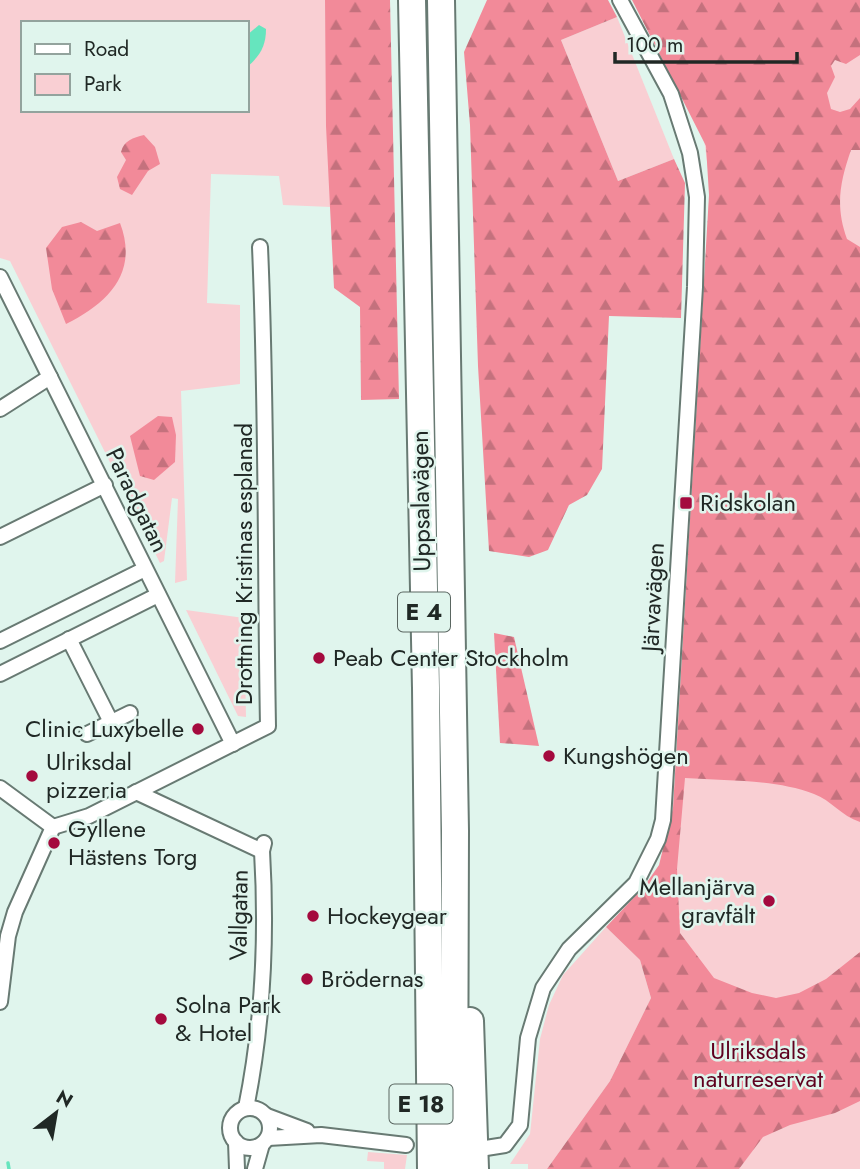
<svg xmlns="http://www.w3.org/2000/svg" width="860" height="1169" font-family="Jost,sans-serif">
	<defs>
		<pattern id="forest-firs" width="22" height="20" patternUnits="userSpaceOnUse" patternTransform="scale(1.75)"><rect width="22" height="20" fill="#f28a99"/><path d="M5 1l3.5 6h-7zM16 11l3.5 6h-7z" fill="#c4717d"/></pattern>
	</defs>
	<rect width="100%" height="100%" fill="#e0f5ed"/>
	<g fill="#f9cfd3" fill-rule="evenodd">
		<path d="M0,0H325L331,207L283,205L279,176L211,174L207,303L240,305V384L181,391L187,580L175,583L178,499L172,498L164,561L160,563L10,261L0,258ZM23,23H247V110H23Z"/>
		<path d="M860,0V1169H576L647,1066L676,796L710,184L704,139Z"/>
		<path d="M617,17L674,159L618,181L561,40Z"/>
		<path d="M186,610L244,618L246,717L238,716Z"/>
		<path d="M606,927L640,960L651,998L610,1081L547,1169H528V1164H510L530,1134L540,1039L549,1005L563,975Z"/>
		<path d="M368,1152L407,1155L405,1169H384V1162L367,1161Z"/>
	</g>
	<g fill="url(#forest-firs)">
		<path d="M325,0H390L399,399L361,400L360,307L334,288L326,126Z"/>
		<path d="M487,0H608L617,17L561,40L618,181L674,159L685,183L681,318L609,316L602,469L587,495L569,505L548,550L529,557L489,551L478,366L470,125L464,52Z"/>
		<path d="M632,0H860V55L846,64L835,60L831,66L835,77L827,93L831,109L840,112L850,109L860,98V150H851C840,182 835,206 847,239L860,247V822C841,816 831,800 814,794C775,779 727,781 685,778L677,869L680,933L714,978L752,993L776,998L799,993L826,979L860,952V1101L835,1113L790,1125L763,1137L739,1169H547L610,1081L651,998L640,960L606,927L643,888L659,865L673,808L709,195L706,146Z"/>
		<path d="M144,135L155,147L160,164L148,171L132,195L120,189L117,177L126,160L121,152C124,140 133,138 144,135Z"/>
		<path d="M81,222L97,231L120,223C139,273 108,303 66,324L52,289L46,248L62,227Z"/>
		<path d="M158,416L172,417L176,435L175,462L154,480L140,476L130,436Z"/>
		<path d="M494,633L514,637L539,746L500,743Z"/>
	</g>
	<path fill="#66e5be" d="M259,25L266,29C266,46 260,56 247,67V35Z"/>
	<g fill="none" stroke-linecap="round" stroke-linejoin="round">
		<path stroke="#66e5be" stroke-width="3.5" d="M8,1163L9,1169"/>
		<defs>
			<g id="street">
				<path d="M0,277L233,744"/>
				<path d="M0,409L50,377"/>
				<path d="M0,537L105,485"/>
				<path d="M69,639L111,722"/>
				<path d="M0,641L145,569"/>
				<path d="M0,674L158,595"/>
				<path d="M87,734L130,713"/>
				<path d="M0,788L53,827"/>
				<path d="M136,792L262,851"/>
				<path d="M53,827L89,816L268,726C265,566 267,407 260,247"/>
				<path d="M0,1002L8,936L15,912L53,827"/>
				<circle cx="250" cy="1128" r="20"/>
				<path d="M246,1108C263,1024 267,936 262,851L264,843"/>
				<path d="M267,1116L307,1131"/>
				<path d="M268,1138L321,1135L406,1145"/>
				<path d="M236,1142L237,1169"/>
				<path d="M486,1148L505,1145L520,1125L528,1038L543,988L569,949L636,883L658,839L663,820L695,287L697,197L690,153L671,94L620,0"/>
				<path d="M255,1169L262,1144"/>
			</g>
			<g id="highway">
				<path d="M412,0L426,688L431,1169"/>
				<path d="M441,0L455,831L454,1169"/>
				<path d="M470,1021L475,1169"/>
			</g>
		</defs>
		<use href="#street" stroke="#687a73" stroke-width="18"/>
		<use href="#highway" stroke="#687a73" stroke-width="30"/>
		<use href="#street" stroke="#fff" stroke-width="14"/>
		<use href="#highway" stroke="#fff" stroke-width="26"/>
	</g>
	<g fill="#a40a3e" stroke="#e0f5ed" stroke-width="2.5">
		<rect x="679" y="496" width="14" height="14" rx="3.5"/>
		<circle cx="319" cy="658" r="7"/>
		<circle cx="198" cy="729" r="7"/>
		<circle cx="549" cy="756" r="7"/>
		<circle cx="32" cy="776" r="7"/>
		<circle cx="54" cy="843" r="7"/>
		<circle cx="769" cy="901" r="7"/>
		<circle cx="313" cy="916" r="7"/>
		<circle cx="307" cy="979" r="7"/>
		<circle cx="161" cy="1019" r="7"/>
	</g>
	<g text-anchor="middle" stroke-width="5" stroke-linejoin="round" paint-order="stroke">
		<g fill="#e0f5ed" stroke="#5a6661" stroke-width="2">
			<rect x="398" y="592.5" width="52" height="39" rx="5"/>
			<rect x="389.5" y="1084.5" width="63" height="39" rx="5"/>
		</g>
		<g font-size="23" font-weight="bold" fill="#202825">
			<text x="424" y="620">E 4</text>
			<text x="421" y="1112">E 18</text>
		</g>
		<g font-size="24" fill="#202825" stroke="#e0f5ed">
			<text transform="translate(137 500) rotate(64)" y="8">Paradgatan</text>
			<text transform="translate(421 501) rotate(-91)" y="8">Uppsalavägen</text>
			<text transform="translate(244 564) rotate(-90)" y="8">Drottning Kristinas esplanad</text>
			<text transform="translate(653 597) rotate(-87)" y="8">Järvavägen</text>
			<text transform="translate(239 915) rotate(-89)" y="8">Vallgatan</text>
		</g>
		<g font-size="24" fill="#202825" stroke="#e0f5ed" text-anchor="start">
			<text x="700" y="511">Ridskolan</text>
			<text x="333" y="666">Peab Center Stockholm</text>
			<text x="184" y="737" text-anchor="end">Clinic Luxybelle</text>
			<text x="563" y="764">Kungshögen</text>
			<text x="46" y="770">Ulriksdal<tspan x="46" dy="28">pizzeria</tspan></text>
			<text x="68" y="837">Gyllene<tspan x="68" dy="28">Hästens Torg</tspan></text>
			<text x="755" y="895" text-anchor="end">Mellanjärva<tspan x="755" dy="28">gravfält</tspan></text>
			<text x="327" y="924">Hockeygear</text>
			<text x="321" y="987">Brödernas</text>
			<text x="175" y="1013">Solna Park<tspan x="175" dy="28">&amp; Hotel</tspan></text>
		</g>
		<g font-size="24" fill="#5f001f" stroke="#e0f5ed">
			<text x="758" y="1059">Ulriksdals<tspan x="758" dy="28">naturreservat</tspan></text>
		</g>
	</g>
	<rect x="21" y="21" width="228" height="91" fill="#e0f5ed" stroke="#93a39d" stroke-width="2"/>
	<rect x="35" y="44" width="35" height="10" fill="#ffffff" stroke="#93a39d" stroke-width="2"/>
	<text x="84" y="56" font-size="21" fill="#202825">Road</text>
	<rect x="35" y="74" width="35" height="21" fill="#f9cfd3" stroke="#93a39d" stroke-width="2"/>
	<text x="84" y="91" font-size="21" fill="#202825">Park</text>
	<g transform="translate(56 1113) rotate(31)" stroke="#e0f5ed" stroke-width="5" paint-order="stroke">
	<path d="M0-5L12 26L0 18L-12 26Z" fill="#202825"/>
	<text y="-10" font-size="19" font-weight="bold" text-anchor="middle" fill="#202825">N</text>
	</g>
	<path d="M615 52v10h182v-10" fill="none" stroke="#202825" stroke-width="3.5"/>
	<text x="626" y="52" font-size="21" fill="#202825" stroke="#e0f5ed" stroke-width="5" paint-order="stroke">100 m</text>
</svg>
